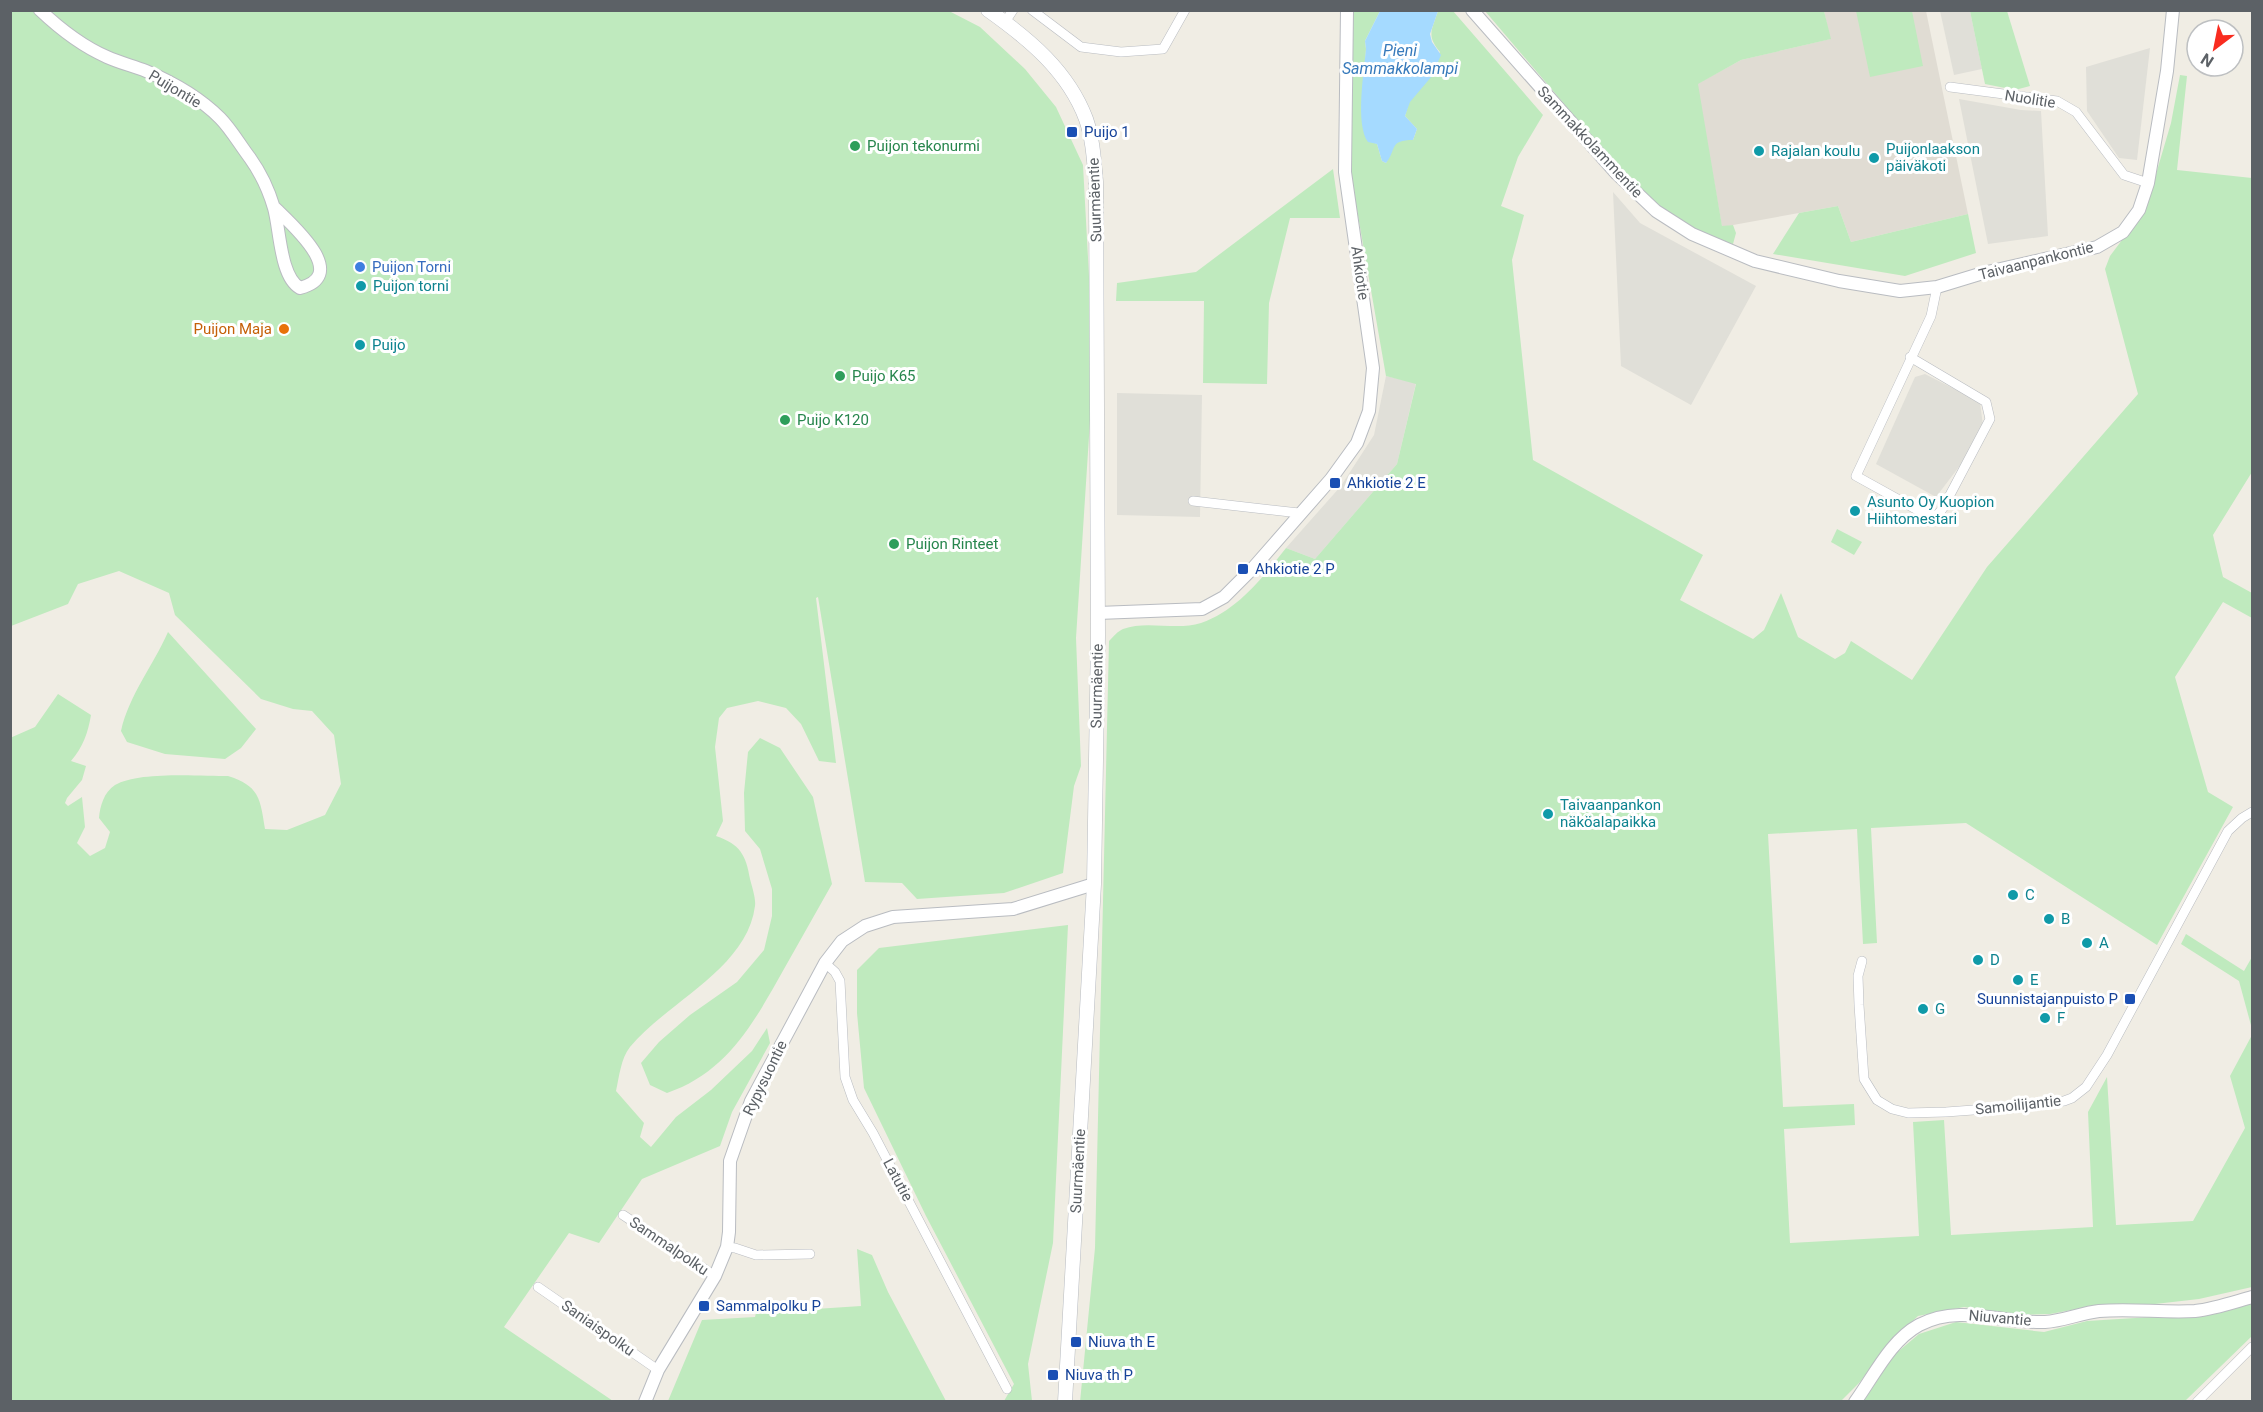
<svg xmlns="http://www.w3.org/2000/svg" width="2263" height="1412" font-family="Roboto,sans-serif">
	<rect width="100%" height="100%" fill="#f0ede4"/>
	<g fill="#e0dfd8">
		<path d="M1940,11H1970L1982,69L1954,75Z"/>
		<path d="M2150,48L2137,160L2119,158L2087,111L2086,67Z"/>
		<path d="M1959,99L2021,110L2041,111L2048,236L1988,244Z"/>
		<path d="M1613,192L1640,223L1756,286L1691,405L1621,366Z"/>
		<path d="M1925,374L1980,402L1984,434L1936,497L1876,464L1915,377Z"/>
		<path d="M1386,376L1416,383L1397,464L1315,559L1286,548L1341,486L1374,435Z"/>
		<path d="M1117,393L1202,395L1200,517L1117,515Z"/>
	</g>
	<path fill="#e0dcd3" d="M1824,11H1926L1968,214L1851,242L1838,206L1722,227L1697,84L1741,60L1830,39Z"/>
	<g fill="#bfeabe">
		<path d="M11,11H949L980,27L1025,69L1056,107L1083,165L1092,332V390L1076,638L1081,766L1074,786L1063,873L1004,893L917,899L902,883L865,882L818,597L816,598L836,763L819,761L801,724L786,708L758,701L727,708L719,718L715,747L723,821L716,836C740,844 746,855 750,879C752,887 756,898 755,906C747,969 667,1002 630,1047C621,1058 619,1077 616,1091L644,1123L640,1137L651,1147L676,1117L711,1090L752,1051L767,1028L770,1043L732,1112L720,1146L642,1179L599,1243L569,1233L504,1327L613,1401H11L10,738L35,727L58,694L91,715C88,733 83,747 71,761L86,766L82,780L67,798L65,803L68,806L82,797L85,827L77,843L90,856L105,848L110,832L99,818C100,806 104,792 115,785C138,771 201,776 228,776C260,786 260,799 265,829L287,830L325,815L341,784L334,735L312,711L293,709L261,699L175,615L169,593L119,571L78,584L68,604L11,626Z"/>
		<path d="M1353,11H1380L1365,41L1366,49L1362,104L1373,142L1377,144L1382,161L1386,163L1394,144L1402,140H1413L1417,129L1405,116L1409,102L1440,52C1426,35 1432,30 1438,11H1453L1543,115L1518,157L1501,206L1524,215L1512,260L1533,460L1703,555L1680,600L1753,639L1764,630L1781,593L1798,637L1835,659L1845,653L1851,641L1912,680L1987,567L2138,394L2105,269L2110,256L2146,208L2171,123L2180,75L2187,76L2177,170L2252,178V472L2213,535L2223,577L2252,593V618L2223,602L2175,677L2208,792L2233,807L2157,945L1966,823L1871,828L1877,943L1863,944L1857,829L1768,834L1783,1107L1854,1104L1855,1125L1784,1129L1790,1243L1919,1236L1913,1122L1944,1120L1951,1235L2093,1227L2088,1112L2107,1077L2116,1225L2193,1221L2245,1128L2230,1076L2252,1035V1287L2199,1299L2155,1304H2104L2050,1314L2017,1315L1964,1307L1918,1316L1887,1345L1860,1382L1841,1401L1080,1402L1095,1248L1109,641C1113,637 1118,631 1123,629C1147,620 1176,631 1201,623C1238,610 1262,578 1286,548L1315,559L1397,464L1416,384L1386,376L1349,164L1350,22Z"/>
		<path d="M1485,11H1824L1831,39L1741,60L1698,84L1722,226L1733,225L1736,233L1733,244C1702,241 1651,201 1628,179Z"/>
		<path d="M1856,11H1912L1923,66L1870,77Z"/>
		<path d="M1970,11H2007L2030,86L2015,90L1985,84Z"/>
		<path d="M1333,169L1340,218H1290L1269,303L1267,384L1203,383L1204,301H1116L1117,283L1196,272Z"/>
		<path d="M1838,206L1851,242L1968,214L1976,253L1905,276L1773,254L1799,213Z"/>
		<path d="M1837,529L1862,542L1854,555L1831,542Z"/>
		<path d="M168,632L256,729L241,748L225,759L165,754L127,742L121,731C129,695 153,666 168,632Z"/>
		<path d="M760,738L780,748L813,797L832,884C816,912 800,941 784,969C754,1022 728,1072 667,1093L650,1085L641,1063L659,1042L690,1015L737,982L764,950L772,916V889L760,849L745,831L744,793L748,752Z"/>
		<path d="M1068,925L1053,1243L1028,1364L1032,1401H1004L1014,1384L926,1216L864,1088L857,1013V970L879,948Z"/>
		<path d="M2186,934L2244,971L2252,957V1029L2239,981L2181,944Z"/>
		<path d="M857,1249L872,1255L888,1292L946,1401H668L702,1320L755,1317L756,1313L861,1306Z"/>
		<path d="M2252,1303V1336L2185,1401L1863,1402L1894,1355L1919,1334L1956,1322L2044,1332L2087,1321L2215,1313Z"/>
	</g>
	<path fill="#a5daff" d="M1380,11H1438L1430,34L1432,42L1441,55L1432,76L1410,102L1405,116L1417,129L1413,140C1389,140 1397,149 1386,163L1382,161L1377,144L1368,142C1355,125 1364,71 1366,49L1365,41Z"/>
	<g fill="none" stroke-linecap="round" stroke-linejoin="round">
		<defs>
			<g id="minor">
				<path d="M1032,10L1081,47L1121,52L1163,49L1185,10"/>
				<path d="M1005,22L1013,10"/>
				<path d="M1950,87L2057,101L2076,112L2124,175L2148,183"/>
				<path d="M1910,357L1986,402L1990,419L1943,508L1938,514L1930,517L1856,476L1931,316L1937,287"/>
				<path d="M1193,501L1299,513"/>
				<path d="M1862,961L1858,976L1859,1005L1864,1079L1877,1100L1892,1109L1908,1113L1946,1112L2028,1106L2064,1101L2072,1098L2086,1087L2107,1055L2228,831L2242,818L2252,812"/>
				<path d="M825,963L835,972L840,981L845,1077L853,1100L873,1133L1007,1389"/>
				<path d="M623,1215L715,1276"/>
				<path d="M727,1247L735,1248L756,1255L810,1254"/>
				<path d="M538,1287L658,1370"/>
				<path d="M2197,1402L2252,1347"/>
			</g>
			<g id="tertiary">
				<path d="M40,10C60,29 82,46 107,57C120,63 134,66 146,71C172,82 200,98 220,118C231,129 240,145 250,158C260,172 269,191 274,208C280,229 280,277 300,288C351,275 291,224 274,207"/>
				<path d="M1472,10L1617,174L1656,211L1692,234L1755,261L1839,281L1900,291L1937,287L1983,273L2097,247L2123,232L2139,210L2148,183L2167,71L2173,10"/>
				<path d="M1098,613L1202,609L1224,597L1253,568L1331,479L1357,443L1369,411L1373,368L1345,172L1347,10"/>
				<path d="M645,1402L658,1370L715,1276L727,1247L729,1232L730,1161L751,1101L825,963L842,941L865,926L893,917L1013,909L1094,884"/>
				<path d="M1855,1402C1874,1376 1890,1341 1919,1325C1960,1303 2003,1324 2045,1322C2063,1321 2081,1313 2099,1311C2131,1308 2163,1313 2195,1311C2214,1309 2234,1302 2252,1297"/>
			</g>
			<path id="secondary" d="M988,10C1029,39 1068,71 1086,119C1093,139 1094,161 1096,182L1098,636L1094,884L1065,1402"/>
		</defs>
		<use href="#minor" stroke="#b9bcc1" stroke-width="10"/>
		<use href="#tertiary" stroke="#b9bcc1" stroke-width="14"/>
		<use href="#secondary" stroke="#b7bbc1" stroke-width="15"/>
		<use href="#minor" stroke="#fff" stroke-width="9"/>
		<use href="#tertiary" stroke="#fff" stroke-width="12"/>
		<use href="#secondary" stroke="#fff" stroke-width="14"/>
	</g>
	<g fill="#1a4fb4" stroke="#fff" stroke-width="2">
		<rect x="1066" y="126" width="12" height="12" rx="3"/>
		<rect x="1329" y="477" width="12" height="12" rx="3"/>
		<rect x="1237" y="563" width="12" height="12" rx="3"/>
		<rect x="2124" y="993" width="12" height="12" rx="3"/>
		<rect x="698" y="1300" width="12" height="12" rx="3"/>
		<rect x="1070" y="1336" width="12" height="12" rx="3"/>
		<rect x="1047" y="1369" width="12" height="12" rx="3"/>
	</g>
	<g fill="#2e9e5b" stroke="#fff" stroke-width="2">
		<circle cx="855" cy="146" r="6"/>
		<circle cx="840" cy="376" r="6"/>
		<circle cx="785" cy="420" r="6"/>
		<circle cx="894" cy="544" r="6"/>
	</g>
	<g fill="#0f9aa8" stroke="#fff" stroke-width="2">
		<circle cx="1759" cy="151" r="6"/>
		<circle cx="1874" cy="158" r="6"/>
		<circle cx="361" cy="286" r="6"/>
		<circle cx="360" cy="345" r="6"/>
		<circle cx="1855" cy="511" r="6"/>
		<circle cx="1548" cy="814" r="6"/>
		<circle cx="2013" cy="895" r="6"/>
		<circle cx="2049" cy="919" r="6"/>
		<circle cx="2087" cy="943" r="6"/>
		<circle cx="1978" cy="960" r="6"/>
		<circle cx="2018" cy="980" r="6"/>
		<circle cx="1923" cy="1009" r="6"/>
		<circle cx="2045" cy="1018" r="6"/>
	</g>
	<circle fill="#3f7fe0" stroke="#fff" stroke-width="2" cx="360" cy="267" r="6"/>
	<circle fill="#e8710a" stroke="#fff" stroke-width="2" cx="284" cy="329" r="6"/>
	<g text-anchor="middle" stroke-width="6" stroke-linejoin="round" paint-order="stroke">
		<g font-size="15" fill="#5c6166" stroke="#fff">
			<text transform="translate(175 89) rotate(31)" y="5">Puijontie</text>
			<text transform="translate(2030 99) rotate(9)" y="5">Nuolitie</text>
			<text transform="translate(1590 142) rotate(47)" y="5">Sammakkolammentie</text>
			<text transform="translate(1095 200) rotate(-92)" y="5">Suurmäentie</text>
			<text transform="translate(2036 261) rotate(-14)" y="5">Taivaanpankontie</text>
			<text transform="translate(1360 273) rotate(82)" y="5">Ahkiotie</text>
			<text transform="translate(1097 686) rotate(-89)" y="5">Suurmäentie</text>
			<text transform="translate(765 1078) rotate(-64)" y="5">Rypysuontie</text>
			<text transform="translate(2018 1105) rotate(-6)" y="5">Samoilijantie</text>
			<text transform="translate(1078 1171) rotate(-87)" y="5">Suurmäentie</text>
			<text transform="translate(898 1180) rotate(62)" y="5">Latutie</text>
			<text transform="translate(669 1246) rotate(34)" y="5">Sammalpolku</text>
			<text transform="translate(2000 1318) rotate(5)" y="5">Niuvantie</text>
			<text transform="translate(598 1328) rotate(35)" y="5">Saniaispolku</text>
		</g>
		<g font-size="15" fill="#164399" stroke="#fff" text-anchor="start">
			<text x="1084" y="137">Puijo 1</text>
			<text x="1347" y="488">Ahkiotie 2 E</text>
			<text x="1255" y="574">Ahkiotie 2 P</text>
			<text x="2118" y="1004" text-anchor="end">Suunnistajanpuisto P</text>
			<text x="716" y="1311">Sammalpolku P</text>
			<text x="1088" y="1347">Niuva th E</text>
			<text x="1065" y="1380">Niuva th P</text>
		</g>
		<g font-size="15" fill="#27864d" stroke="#fff" text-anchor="start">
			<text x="867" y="151">Puijon tekonurmi</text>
			<text x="852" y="381">Puijo K65</text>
			<text x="797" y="425">Puijo K120</text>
			<text x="906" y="549">Puijon Rinteet</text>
		</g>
		<g font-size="15" fill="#0d838f" stroke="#fff" text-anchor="start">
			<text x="1886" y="154">Puijonlaakson<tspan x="1886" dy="17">päiväkoti</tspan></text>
			<text x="1771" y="156">Rajalan koulu</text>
			<text x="373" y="291">Puijon torni</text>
			<text x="372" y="350">Puijo</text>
			<text x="1867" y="507">Asunto Oy Kuopion<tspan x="1867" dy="17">Hiihtomestari</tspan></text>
			<text x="1560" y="810">Taivaanpankon<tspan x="1560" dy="17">näköalapaikka</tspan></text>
			<text x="2025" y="900">C</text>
			<text x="2061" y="924">B</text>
			<text x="2099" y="948">A</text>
			<text x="1990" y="965">D</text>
			<text x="2030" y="985">E</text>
			<text x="1935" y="1014">G</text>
			<text x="2057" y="1023">F</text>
		</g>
		<g font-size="15" fill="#366cbe" stroke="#fff" text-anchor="start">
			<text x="372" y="272">Puijon Torni</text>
		</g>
		<g font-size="15" fill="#c56008" stroke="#fff" text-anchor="end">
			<text x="272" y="334">Puijon Maja</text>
		</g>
		<g font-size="16" font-style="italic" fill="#377abb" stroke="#fff">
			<text x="1400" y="56">Pieni<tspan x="1400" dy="18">Sammakkolampi</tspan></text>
		</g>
	</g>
	<rect width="2263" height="1412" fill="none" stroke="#5c6166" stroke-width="24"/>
	<g transform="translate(2215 48) rotate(212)"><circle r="28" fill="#ffffff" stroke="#bec0c2" stroke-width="1.5"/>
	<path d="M0-4.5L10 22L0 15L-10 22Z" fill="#f92c20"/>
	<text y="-9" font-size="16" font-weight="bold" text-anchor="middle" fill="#5c6166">N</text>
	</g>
</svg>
